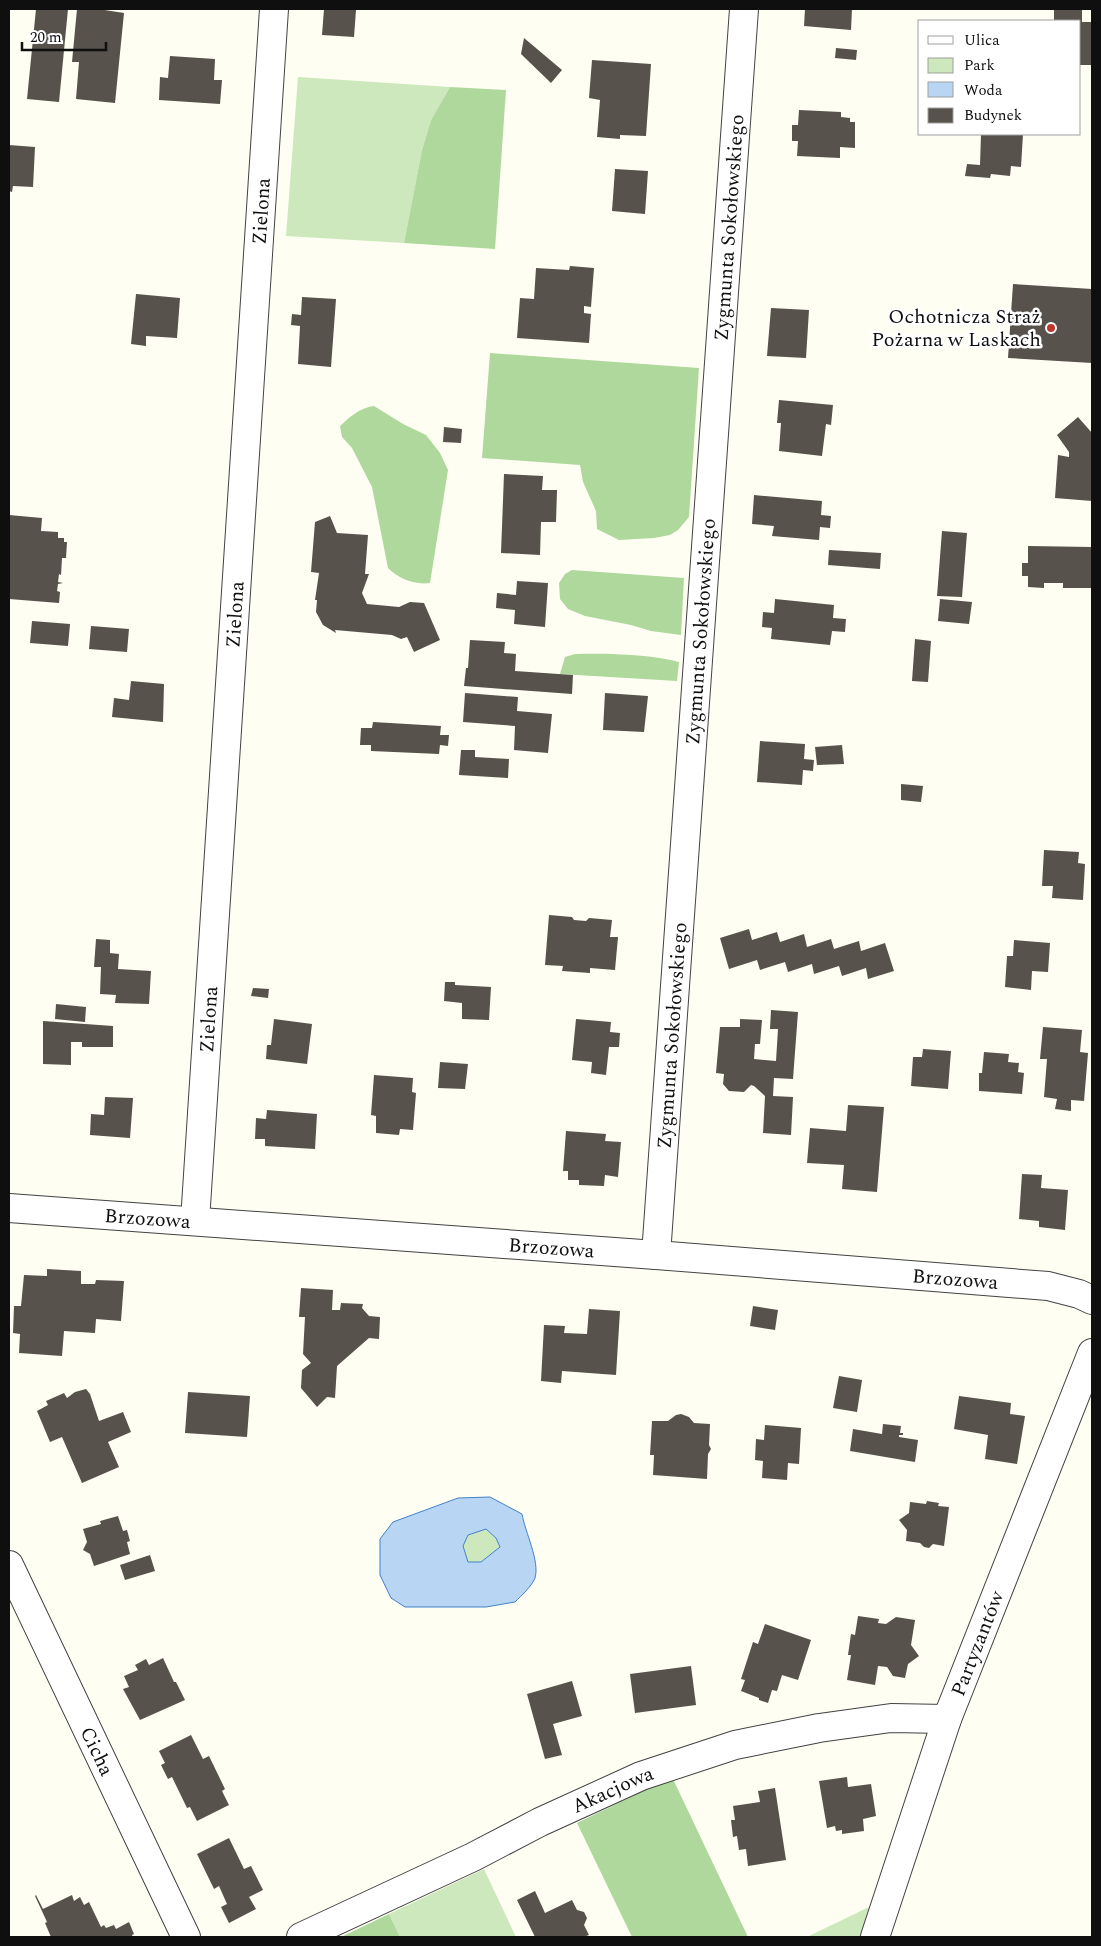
<svg xmlns="http://www.w3.org/2000/svg" width="1101" height="1946" font-family="Spectral,serif">
	<rect width="100%" height="100%" fill="#fefef2"/>
	<g fill="#cde8bc">
		<path d="M298,77L450,87L431,120L422,150L404,243L286,236Z"/>
		<path d="M486,1528L496,1538L501,1547L481,1562H468L463,1546L468,1535Z"/>
		<path d="M484,1869L516,1937H400L389,1914Z"/>
		<path d="M869,1907L866,1937H807Z"/>
	</g>
	<g fill="#afd89c">
		<path d="M450,87L506,90L495,249L404,243L422,150L431,120Z"/>
		<path d="M490,353L699,368L689,517L678,530L670,535L654,538L619,540L597,529L596,511L583,482L580,465L482,458Z"/>
		<path d="M374,406L403,424L426,435L440,453L448,470L430,583C414,585 399,579 388,568L372,487L352,448L342,437L340,426C350,417 359,408 374,406Z"/>
		<path d="M572,570L684,578L681,635L651,631L631,625L585,616L568,609L560,599L559,583L565,574Z"/>
		<path d="M575,654C607,653 648,654 679,662L677,681L560,674L565,657Z"/>
		<path d="M672,1777L748,1937H632L577,1823Z"/>
		<path d="M389,1914L400,1937H341Z"/>
	</g>
	<path fill="#b8d6f4" stroke="#4281c8" fill-rule="evenodd" d="M490,1497L522,1514C525,1532 540,1561 535,1578C532,1586 521,1596 515,1602L486,1607H405L391,1598L380,1575V1539L393,1522L458,1498ZM486,1529L496,1538L500,1547L481,1562H468L463,1546L468,1535Z"/>
	<g fill="#57524c">
		<path d="M36,9H68L59,102L27,99Z"/>
		<path d="M77,9H98L124,13L115,103L76,99L79,62H72Z"/>
		<path d="M324,9L356,10L354,37L322,35Z"/>
		<path d="M805,9H852L851,30L804,26Z"/>
		<path d="M1054,9H1082V22H1092V65H1080V21H1054Z"/>
		<path d="M524,38L562,70L551,83L521,54Z"/>
		<path d="M836,48L857,50L856,60L835,58Z"/>
		<path d="M170,56L215,59L214,80H222L220,104L159,100L160,77L168,78Z"/>
		<path d="M592,60L651,64L646,136L620,135V139L597,137L600,100L589,98Z"/>
		<path d="M799,110L841,112V117L850,118V122H855V148L840,147V158L797,156L798,141H792V125H798Z"/>
		<path d="M981,134H1023L1021,167L1011,166L1010,176L991,174L990,178L965,176L967,164L980,165Z"/>
		<path d="M9,145L35,147L33,187L13,186L12,192L9,191Z"/>
		<path d="M615,169L648,171L645,214L612,211Z"/>
		<path d="M570,266L594,268L591,307L584,306V313L591,314L589,343L517,338L520,298L534,299L536,268L569,270Z"/>
		<path d="M1013,284L1092,289V363L1008,358Z"/>
		<path d="M136,294L180,298L177,338L146,336V346L131,344Z"/>
		<path d="M302,297L336,299L331,367L298,364L300,326L291,325L292,314L301,315Z"/>
		<path d="M771,308L809,310L806,358L767,356Z"/>
		<path d="M779,400L833,405L831,425L826,424L822,456L779,451L781,423H777Z"/>
		<path d="M1078,417L1092,433V501L1055,498L1058,455L1069,457V452L1057,435Z"/>
		<path d="M444,427L462,429L461,443L443,442Z"/>
		<path d="M504,474L543,476L542,490H557L556,522H541L540,555L501,553Z"/>
		<path d="M754,495L822,501L821,515L831,516L830,528L820,527L819,540L772,536L774,526L752,524Z"/>
		<path d="M9,515L42,518L41,531L58,532V538H64V542H67L66,558H62L61,575L59,574L58,582L63,583L58,584L57,591L60,592L59,603L9,599Z"/>
		<path d="M330,516L337,533L368,535L365,574H369L362,593L367,604L399,607L410,602L424,603L440,640L414,652L407,637L401,639L392,635L335,630L336,633L323,625L316,612L317,600H315L319,573L311,572L315,522Z"/>
		<path d="M942,531L967,533L962,597L937,596Z"/>
		<path d="M1028,546L1092,547V588H1063V583H1044V588L1028,587V576H1022V563H1028Z"/>
		<path d="M829,550L881,553L880,569L828,565Z"/>
		<path d="M517,581L548,583L545,627L514,624L515,610L496,608L497,593L516,595Z"/>
		<path d="M775,599L834,605L833,618L846,619L845,632L832,631L830,645L771,639L772,628L762,627L763,612L774,613Z"/>
		<path d="M940,599L972,602L969,624L938,621Z"/>
		<path d="M32,621L70,624L68,646L30,643Z"/>
		<path d="M91,626L129,629L127,652L89,649Z"/>
		<path d="M915,639L931,641L928,682L912,681Z"/>
		<path d="M470,640L505,642L504,653L516,654L515,671L573,675L572,694L464,686L466,668H468Z"/>
		<path d="M131,681L164,684L163,722L112,717L114,698L129,700Z"/>
		<path d="M465,693L518,697L517,711L552,714L548,753L514,750L515,726L463,722Z"/>
		<path d="M605,693L648,696L644,732L603,730Z"/>
		<path d="M373,722L441,726L440,735H449L448,746L440,745L439,754L371,751V745H360L361,728H372Z"/>
		<path d="M760,741L805,744L804,759L814,760L813,771L803,770L802,785L757,782Z"/>
		<path d="M842,745L844,764L817,765L815,747Z"/>
		<path d="M461,750H475V757L509,759L508,778L459,775Z"/>
		<path d="M901,784L923,786L921,802L901,800Z"/>
		<path d="M1044,850L1079,852L1078,863L1085,864L1083,900L1052,898L1053,886H1042Z"/>
		<path d="M549,915L572,917L574,920L586,921L589,918L612,920L610,937H618L615,970L590,968V973L562,971L563,966L545,965Z"/>
		<path d="M749,929L752,940L777,932L780,942L804,934L807,947L831,939L834,949L859,941L861,951L885,943L894,971L868,979L866,968L842,976L839,966L814,974L812,964L788,972L785,962L760,970L757,960L729,969L720,938Z"/>
		<path d="M96,939L110,940V953L119,954L118,969L151,971L149,1004L115,1003L116,995L100,994L101,967H94Z"/>
		<path d="M1014,940L1050,943L1048,972L1032,971L1031,990L1005,987L1007,956H1013Z"/>
		<path d="M445,982H455V985L491,987L489,1020L462,1019V1003L444,1001Z"/>
		<path d="M253,988L269,989L268,998L251,996Z"/>
		<path d="M56,1004L86,1007L85,1022L55,1019Z"/>
		<path d="M771,1010L798,1012L793,1079L774,1078L773,1096L793,1097L791,1135L763,1133L765,1096L754,1086L751,1085L744,1092L729,1091L723,1084L724,1074L716,1073L720,1027H740V1019L762,1020L760,1044H755L754,1059L776,1061L778,1029H770Z"/>
		<path d="M274,1019L312,1024L307,1064L266,1059L267,1045H271Z"/>
		<path d="M576,1019L611,1022L610,1032L620,1033L619,1047H609L606,1075L591,1073L592,1062L572,1060Z"/>
		<path d="M43,1021L113,1026V1047H82V1042H71V1065L43,1064Z"/>
		<path d="M1043,1027L1082,1030L1080,1052L1088,1053L1084,1101L1071,1100V1111L1055,1109L1057,1099L1044,1097L1047,1059H1040Z"/>
		<path d="M923,1049L951,1051L948,1089L911,1086L913,1057H922Z"/>
		<path d="M984,1052L1009,1054L1008,1062L1019,1063L1018,1072L1024,1073L1022,1094L979,1091V1073H982Z"/>
		<path d="M440,1062L468,1064L465,1089L438,1088Z"/>
		<path d="M374,1075L413,1078L412,1092L416,1093L413,1130L400,1129L399,1135L376,1133V1116L371,1115Z"/>
		<path d="M105,1097L133,1098L130,1138L90,1135L91,1114L104,1115Z"/>
		<path d="M848,1105L884,1107L877,1192L842,1189L844,1165L807,1163L810,1128L846,1131Z"/>
		<path d="M267,1110L317,1114L315,1149L265,1146V1139H255L256,1118L266,1119Z"/>
		<path d="M566,1131L606,1134L605,1141L621,1142L618,1177L605,1175L604,1186L579,1185V1180H568V1171H563Z"/>
		<path d="M1022,1174L1042,1175L1041,1188L1068,1190L1065,1230L1039,1227V1221L1019,1219Z"/>
		<path d="M47,1269L81,1271V1284H95L96,1280L124,1281L121,1321L96,1319L95,1333L64,1331L62,1356L19,1353L20,1334L13,1333L14,1306H21L24,1275L47,1276Z"/>
		<path d="M301,1288L333,1290L332,1310H340L341,1303L363,1304L362,1308L369,1316L380,1317L379,1339L369,1338L337,1366L335,1398L327,1397L317,1407L301,1388L302,1370L311,1363L303,1354L305,1317H299Z"/>
		<path d="M753,1306L778,1310L775,1330L750,1326Z"/>
		<path d="M589,1309L620,1311L616,1375L562,1371L561,1383L541,1381L544,1325L565,1326L564,1333L587,1334Z"/>
		<path d="M839,1376L862,1380L857,1412L833,1408Z"/>
		<path d="M86,1389L90,1394L99,1421L123,1412L131,1432L108,1442L119,1467L82,1483L62,1437L50,1442L37,1411L48,1405L46,1401L64,1393L67,1398L75,1392Z"/>
		<path d="M188,1392L250,1396L247,1437L185,1433Z"/>
		<path d="M959,1396L1011,1403L1010,1414L1025,1416L1017,1464L985,1459L988,1435L954,1429Z"/>
		<path d="M681,1414L689,1417L694,1423L710,1424L709,1445L711,1449L708,1454L707,1479L653,1475L654,1455H650L652,1421H668L676,1415Z"/>
		<path d="M883,1424L901,1426L900,1433H903V1435H899V1437L918,1440L915,1462L850,1451L853,1429L882,1434Z"/>
		<path d="M765,1425L801,1428L799,1464L788,1463L787,1480L762,1478L763,1461L755,1460L756,1439L764,1440Z"/>
		<path d="M927,1501L939,1503L938,1506L949,1507L944,1546L933,1544L929,1548L924,1547L920,1543L906,1541L907,1530L899,1520L909,1513L910,1502L926,1504Z"/>
		<path d="M118,1516L123,1531L127,1530L130,1541L127,1542L130,1554L94,1566L90,1554L83,1550L87,1542L83,1529L101,1524L100,1521Z"/>
		<path d="M150,1555L155,1571L125,1580L120,1565Z"/>
		<path d="M858,1616L879,1619L878,1623L886,1624L896,1617L915,1620L911,1645L919,1656L908,1664L905,1678L893,1676L887,1667L878,1666L875,1685L847,1680L851,1655H848L851,1634L855,1635Z"/>
		<path d="M765,1624L811,1640L798,1680L782,1675L777,1691L772,1690L768,1703L759,1700V1698L741,1691L745,1680L741,1679L753,1642L758,1644Z"/>
		<path d="M163,1658L174,1682H176L185,1700L140,1720L123,1689L129,1687L124,1676L138,1670L135,1665L146,1659L149,1665Z"/>
		<path d="M691,1666L696,1705L635,1713L630,1674Z"/>
		<path d="M572,1681L582,1716L553,1724L562,1755L545,1759L527,1694Z"/>
		<path d="M191,1735L203,1759L209,1756L225,1789L222,1791L229,1805L197,1821L190,1807L187,1808L172,1777L168,1779L161,1765L165,1763L159,1751Z"/>
		<path d="M847,1777L848,1787L871,1784L876,1816L863,1819L864,1831L842,1834V1830L836,1831L835,1826L827,1828L819,1781Z"/>
		<path d="M775,1788L786,1860L748,1866L746,1849L739,1850L737,1836L733,1837L731,1820H735L733,1806L760,1802L758,1791Z"/>
		<path d="M229,1838L244,1869L251,1866L263,1890L249,1897L256,1909L229,1923L221,1907L227,1904L219,1886L214,1889L197,1854Z"/>
		<path d="M535,1891L545,1913L572,1900L577,1910L584,1912L587,1918L584,1925L589,1935L583,1937H535L517,1900Z"/>
		<path d="M36,1895L43,1909L72,1895L74,1901L80,1897L84,1905L89,1902L101,1927L104,1925L106,1928L114,1925L116,1929L129,1922L134,1934L132,1935L133,1937H51L45,1923L47,1922L35,1896Z"/>
	</g>
	<g fill="none" stroke-linecap="round" stroke-linejoin="round">
		<defs>
			<g id="street">
				<path id="s1" d="M9,1208L656,1255L1048,1286L1079,1294L1092,1300"/>
				<path id="s2" d="M195,1221L274,9"/>
				<path id="s3" d="M656,1255L744,9"/>
				<path id="s4" d="M9,1565L186,1937"/>
				<path id="s5" d="M301,1937L473,1857L540,1822L641,1776L735,1745L819,1728L891,1718L947,1719"/>
				<path id="s6" d="M875,1937L947,1719L1092,1353"/>
			</g>
		</defs>
		<use href="#street" stroke="#424242" stroke-width="30"/>
		<use href="#street" stroke="#fff" stroke-width="28"/>
	</g>
	<circle fill="#bb382b" stroke="#fff" stroke-width="2" cx="1051" cy="328" r="5"/>
	<g text-anchor="middle" stroke-width="5" stroke-linejoin="round" paint-order="stroke">
		<g font-size="20" fill="#0f0f0f" stroke="#fff">
			<text dy="7" stroke="none"><textPath href="#s2" startOffset="1012">Zielona</textPath></text>
			<text dy="7" stroke="none"><textPath href="#s3" startOffset="1030">Zygmunta Sokołowskiego</textPath></text>
			<text dy="7" stroke="none"><textPath href="#s2" startOffset="608">Zielona</textPath></text>
			<text dy="7" stroke="none"><textPath href="#s3" startOffset="625">Zygmunta Sokołowskiego</textPath></text>
			<text dy="7" stroke="none"><textPath href="#s2" startOffset="202">Zielona</textPath></text>
			<text dy="7" stroke="none"><textPath href="#s3" startOffset="220">Zygmunta Sokołowskiego</textPath></text>
			<text dy="7" stroke="none"><textPath href="#s1" startOffset="139">Brzozowa</textPath></text>
			<text dy="7" stroke="none"><textPath href="#s1" startOffset="544">Brzozowa</textPath></text>
			<text dy="7" stroke="none"><textPath href="#s1" startOffset="949">Brzozowa</textPath></text>
			<text dy="7" stroke="none"><textPath href="#s6" startOffset="311">Partyzantów</textPath></text>
			<text dy="7" stroke="none"><textPath href="#s4" startOffset="206">Cicha</textPath></text>
			<text dy="7" stroke="none"><textPath href="#s5" startOffset="345">Akacjowa</textPath></text>
		</g>
		<g font-size="20" fill="#0f0f0f" stroke="#fff" text-anchor="end">
			<text x="1041" y="323">Ochotnicza Straż<tspan x="1041" dy="23">Pożarna w Laskach</tspan></text>
		</g>
	</g>
	<rect width="1101" height="1946" fill="none" stroke="#0f0f0f" stroke-width="20"/>
	<rect x="918" y="20" width="162" height="115" fill="#ffffff" stroke="#9f9f9f"/>
	<rect x="928" y="36" width="25" height="8" fill="#ffffff" stroke="#9f9f9f"/>
	<text x="964" y="45" font-size="15" fill="#0f0f0f">Ulica</text>
	<rect x="928" y="58" width="25" height="15" fill="#cde8bc" stroke="#9f9f9f"/>
	<text x="964" y="70" font-size="15" fill="#0f0f0f">Park</text>
	<rect x="928" y="82" width="25" height="15" fill="#b8d6f4" stroke="#9f9f9f"/>
	<text x="964" y="95" font-size="15" fill="#0f0f0f">Woda</text>
	<rect x="928" y="108" width="25" height="15" fill="#57524c" stroke="#9f9f9f"/>
	<text x="964" y="120" font-size="15" fill="#0f0f0f">Budynek</text>
	<path d="M22 42v8h84v-8" fill="none" stroke="#0f0f0f" stroke-width="2.5"/>
	<text x="30" y="42" font-size="15" fill="#0f0f0f" stroke="#ffffff" stroke-width="4" paint-order="stroke">20 m</text>
</svg>
